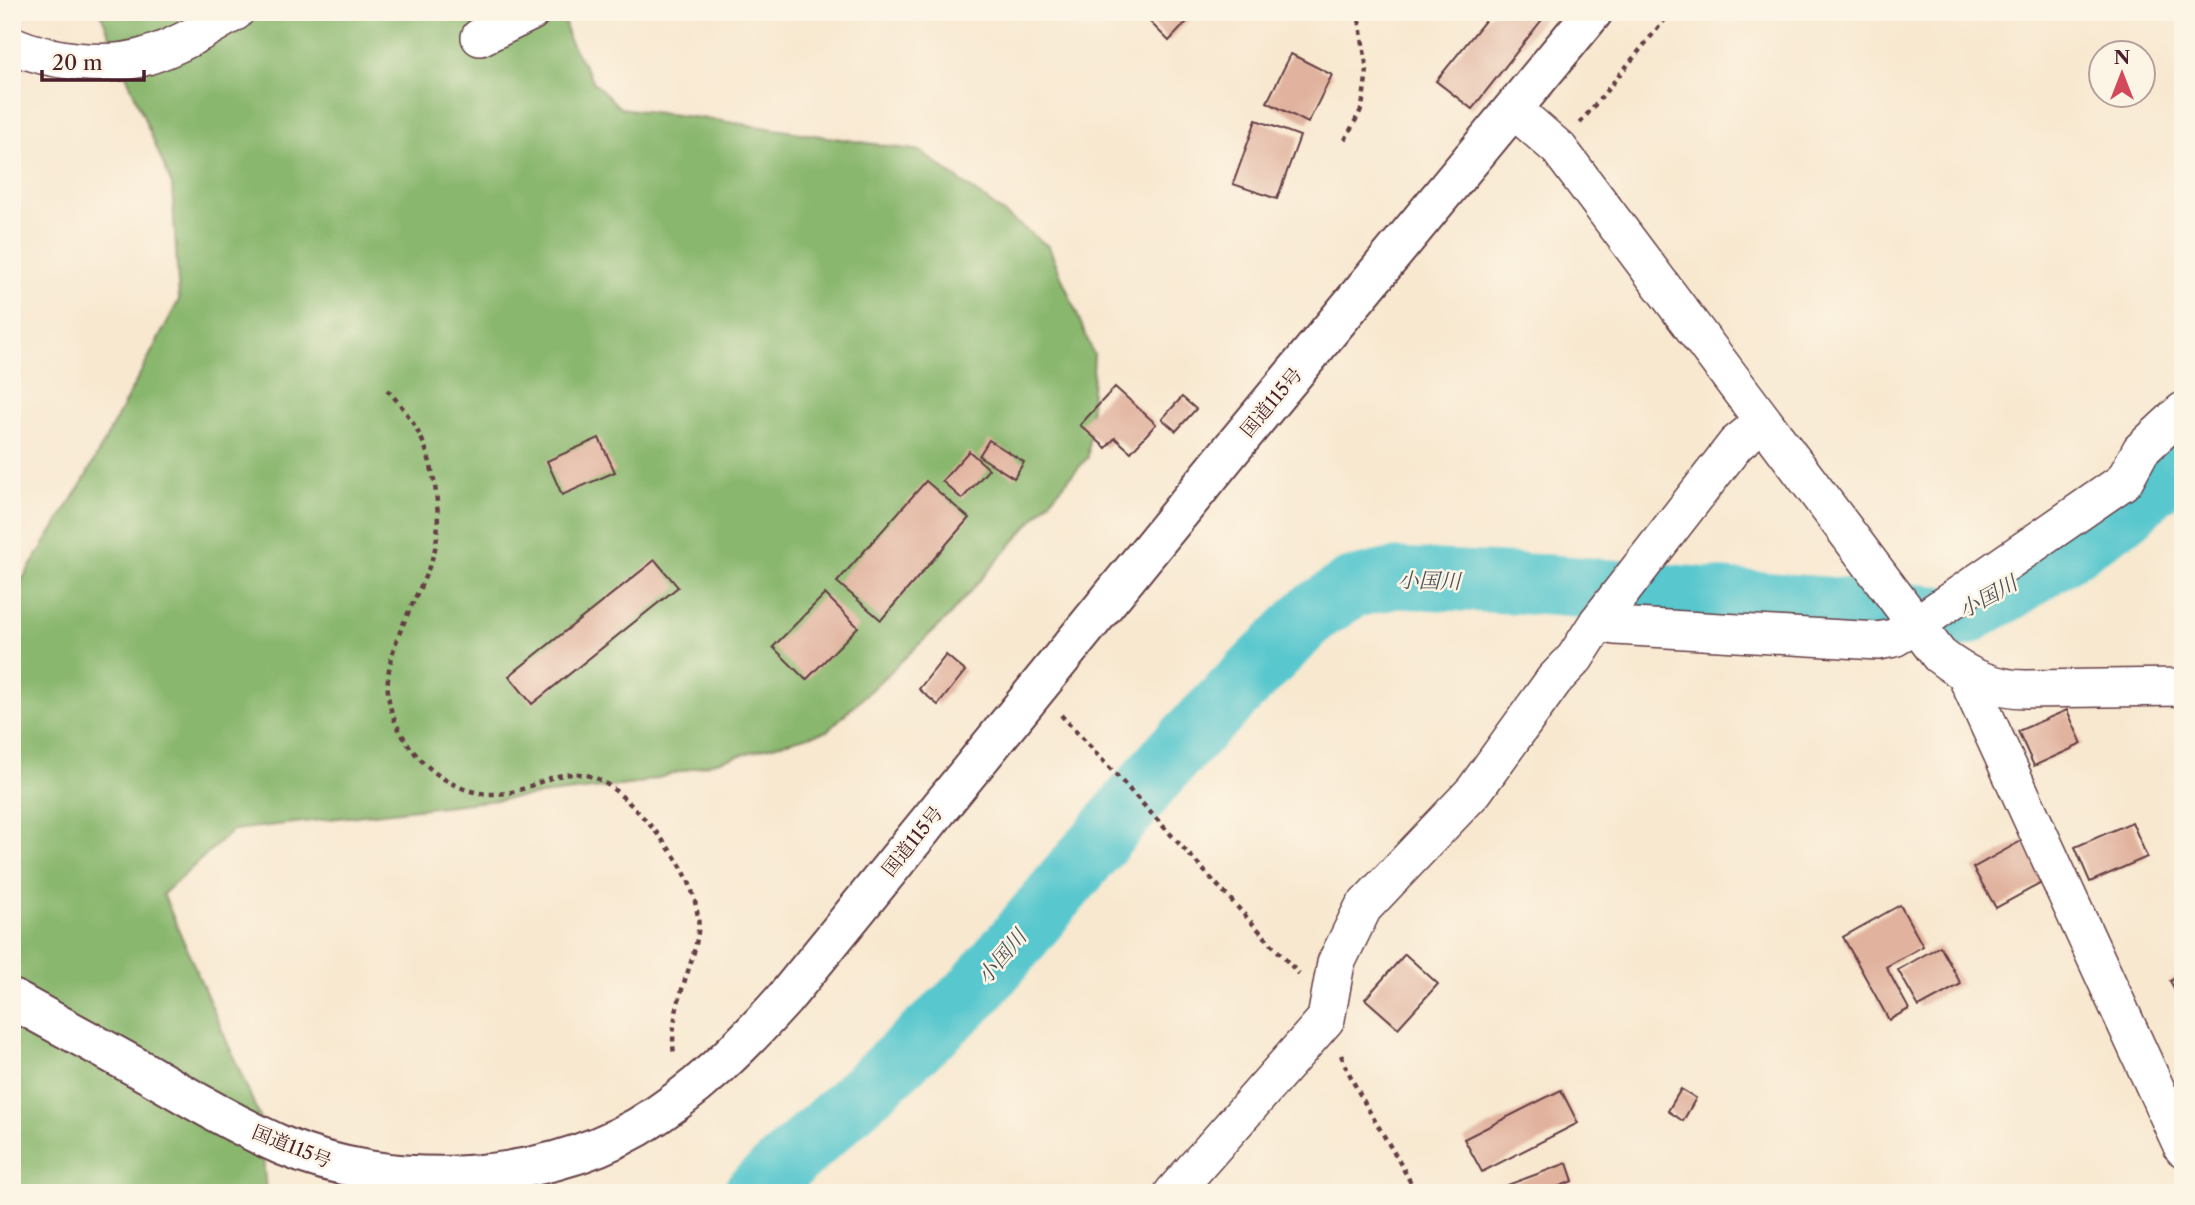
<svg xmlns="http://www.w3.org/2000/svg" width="2195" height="1205" font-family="'Libre Caslon Text','Noto Serif JP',serif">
	<rect width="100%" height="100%" fill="#fcf5e5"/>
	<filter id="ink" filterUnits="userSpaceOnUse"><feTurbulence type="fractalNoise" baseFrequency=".0143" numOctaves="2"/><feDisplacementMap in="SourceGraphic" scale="14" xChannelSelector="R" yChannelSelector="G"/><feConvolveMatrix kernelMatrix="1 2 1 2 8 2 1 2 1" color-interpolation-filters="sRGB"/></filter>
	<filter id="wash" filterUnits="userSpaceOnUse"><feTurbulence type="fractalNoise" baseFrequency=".00686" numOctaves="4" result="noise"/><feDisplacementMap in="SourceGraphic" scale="28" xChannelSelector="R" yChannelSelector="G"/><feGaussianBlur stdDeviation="1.57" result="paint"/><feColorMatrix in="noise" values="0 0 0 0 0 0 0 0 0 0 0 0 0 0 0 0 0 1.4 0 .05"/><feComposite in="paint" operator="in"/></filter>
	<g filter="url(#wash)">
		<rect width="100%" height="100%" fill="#f8e8d0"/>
		<path fill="#8ab76e" stroke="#6a6b4c" stroke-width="2" d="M100,12H563L568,38L594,83L620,108L715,120L920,151L1049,247L1094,355L1088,457L948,617L827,731L636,784L233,830L163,894L260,1118L266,1193H12V596L84,480L179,300L172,185Z"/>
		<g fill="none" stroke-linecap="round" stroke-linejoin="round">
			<path stroke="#59c7ce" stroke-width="61" d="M754,1193L972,994L1173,754L1313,613L1351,588L1396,578L1550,585L1960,618L2011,589L2129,510L2149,489L2183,463"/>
		</g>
		<g id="blocks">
			<g fill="#e1b39f">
				<path d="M1160,12H1196L1169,41L1150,22Z"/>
				<path d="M1492,12H1548L1472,109L1436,81Z"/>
				<path d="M1291,54L1332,75L1308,123L1267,102Z"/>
				<path d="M1256,120L1300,136L1277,199L1233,184Z"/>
				<path d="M1115,387L1156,424L1131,452L1115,438L1106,448L1080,425Z"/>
				<path d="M1182,397L1196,409L1176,431L1162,419Z"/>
				<path d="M599,438L615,472L562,495L547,461Z"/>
				<path d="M989,440L1024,462L1014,478L979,456Z"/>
				<path d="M969,451L989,469L962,499L942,481Z"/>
				<path d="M926,481L969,518L881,620L837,582Z"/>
				<path d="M655,560L678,587L532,704L509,676Z"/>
				<path d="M825,594L858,627L806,680L773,647Z"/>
				<path d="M946,655L965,671L938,705L919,689Z"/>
				<path d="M2067,710L2082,744L2034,766L2018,731Z"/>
				<path d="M2132,822L2147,857L2090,882L2075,847Z"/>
				<path d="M2023,840L2045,881L1996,908L1973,868Z"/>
				<path d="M1900,905L1923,946L1886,967L1909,1009L1889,1020L1843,937Z"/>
				<path d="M1940,946L1961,984L1919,1007L1898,970Z"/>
				<path d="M1405,954L1438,984L1398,1028L1365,999Z"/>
				<path d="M2183,974V1004L2170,981Z"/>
				<path d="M1681,1089L1696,1098L1683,1121L1668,1111Z"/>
				<path d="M1561,1090L1578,1123L1482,1172L1464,1139Z"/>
				<path d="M1567,1163L1573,1181L1542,1193H1486Z"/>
			</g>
		</g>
	</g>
	<g filter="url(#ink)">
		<use href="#blocks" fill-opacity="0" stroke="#643d44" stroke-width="2"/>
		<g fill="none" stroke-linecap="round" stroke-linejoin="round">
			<defs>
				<g id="street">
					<path d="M480,37L531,12"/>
					<path d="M12,45C49,61 109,69 147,56C179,46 206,29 235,12"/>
					<path d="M1513,109L1559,149L1939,655C1964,675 1993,689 2026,689L2183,687"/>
					<path d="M1598,622L1615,626L1878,641L1894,638L1916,625L2124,481L2141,450L2183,411"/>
					<path d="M1965,673L2183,1148"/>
					<path d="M1173,1193L1326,1019L1336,963L1363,908L1474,791L1554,680L1575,658L1598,622L1736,444L1763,422"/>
				</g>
				<path id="highway" d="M12,999C59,1025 106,1050 152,1076C195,1101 238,1126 283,1146C389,1191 538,1185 638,1127C695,1093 741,1047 785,998L1230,451L1593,12"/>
			</defs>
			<use href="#street" stroke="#643d44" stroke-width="40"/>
			<use href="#highway" stroke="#643d44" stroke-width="42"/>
			<g stroke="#643d44" stroke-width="4.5" stroke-dasharray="5 5" stroke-linecap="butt">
				<path d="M1580,123L1671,12"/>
				<path d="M1345,140L1362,108L1367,70L1358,12"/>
				<path d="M387,390C399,402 410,417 418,432C435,462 444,523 433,556C416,608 370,663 395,721C414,764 458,801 507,793C530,789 548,775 572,774C579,773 592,776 598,779C626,793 673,848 686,876C692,887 696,904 698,917C701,936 690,965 684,983C676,1007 671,1031 674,1056"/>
				<path d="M1061,715L1299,974"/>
				<path d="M1341,1055C1361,1104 1393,1146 1416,1193"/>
			</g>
			<use href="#street" stroke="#fff" stroke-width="37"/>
			<use href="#highway" stroke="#fff" stroke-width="38"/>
		</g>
	</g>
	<g text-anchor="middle" stroke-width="5" stroke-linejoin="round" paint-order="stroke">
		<g font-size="19" fill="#4a1f2b" stroke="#fcf5e5">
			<text transform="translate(1271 402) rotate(-50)" y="7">国道115号</text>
			<text transform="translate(912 841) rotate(-51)" y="7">国道115号</text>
			<text transform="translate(292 1146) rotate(22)" y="7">国道115号</text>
		</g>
		<g font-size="21" font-style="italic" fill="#4e515c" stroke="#fcf5e5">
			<text transform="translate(1429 581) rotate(1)" y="7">小国川</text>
			<text transform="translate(1988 597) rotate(-29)" y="7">小国川</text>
			<text transform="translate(1002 957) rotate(-50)" y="7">小国川</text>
		</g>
	</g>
	<rect width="2195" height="1205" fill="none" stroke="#fcf5e5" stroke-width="42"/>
	<g transform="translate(2122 74)"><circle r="33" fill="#fcf5e5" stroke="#b59f9b" stroke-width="2"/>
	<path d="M0-5L12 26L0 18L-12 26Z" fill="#d1495b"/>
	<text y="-10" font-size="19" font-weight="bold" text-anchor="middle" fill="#4a1f2b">N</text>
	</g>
	<path d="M42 70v10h102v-10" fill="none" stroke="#4a1f2b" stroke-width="3.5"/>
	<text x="52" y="70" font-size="21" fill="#4a1f2b" stroke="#fcf5e5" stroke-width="5" paint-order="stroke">20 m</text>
</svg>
